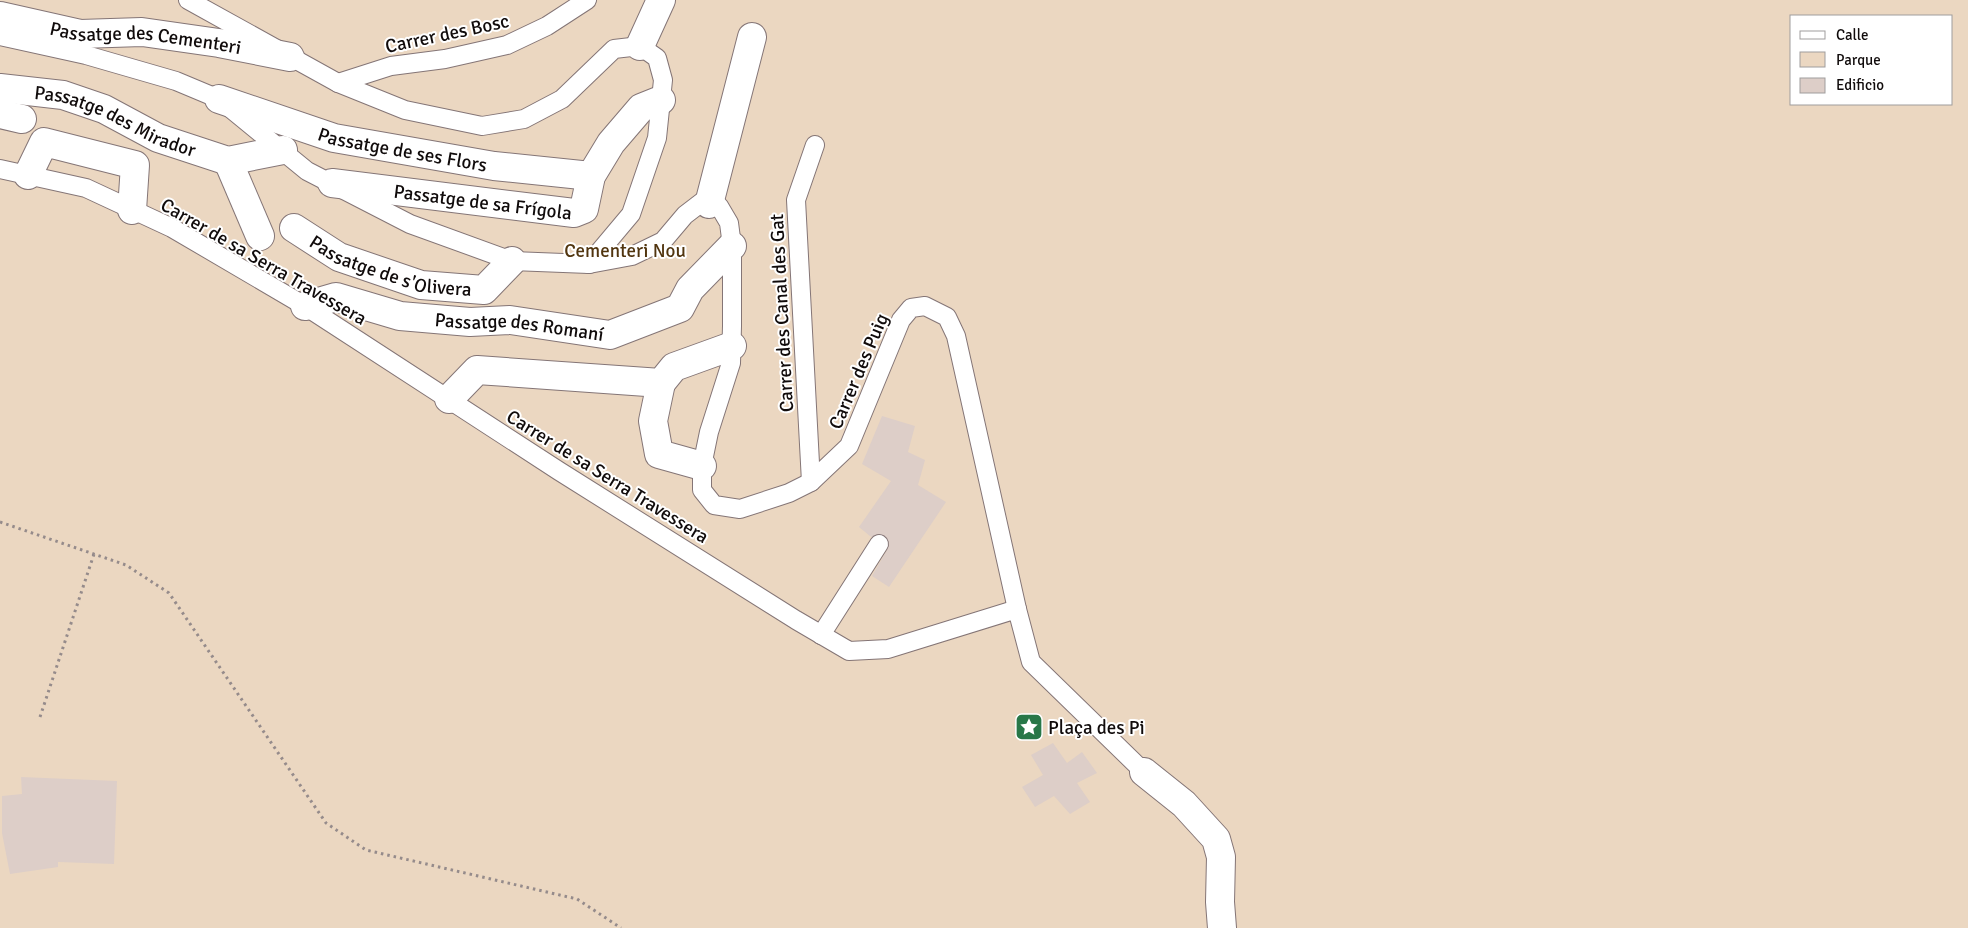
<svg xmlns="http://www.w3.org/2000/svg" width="1968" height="928" font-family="Signika,sans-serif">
	<rect width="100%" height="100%" fill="#fdefef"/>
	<path fill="#ebd7c1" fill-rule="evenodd" d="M0,0H1968V928H0ZM1792,16H1952V104H1792Z"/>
	<g fill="#ddcec8">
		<path d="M882,416L915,426L908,452L925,460L918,485L946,502L889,587L872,576L887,550L859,527L891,481L862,464Z"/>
		<path d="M1053,743L1067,763L1082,752L1097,773L1077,783L1090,802L1070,814L1054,796L1035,807L1022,787L1043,775L1031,755Z"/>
		<path d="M21,777L117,781L114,864L58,862V867L10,874L2,833V796L22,794Z"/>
	</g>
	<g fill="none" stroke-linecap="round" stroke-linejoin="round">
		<defs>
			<g id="lane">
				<path d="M0,36L86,55L176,81L219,99L307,171L410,224L512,261L589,264L631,214L657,138L663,80L657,58L640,46L614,49L562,99L524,119L482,126L405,110L338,83L188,0"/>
				<path d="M338,83L391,66L445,59L507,45L547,26L587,0"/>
				<path d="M0,169L86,188L172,228L305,306L559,471L796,620L849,651L888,649L1017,609L1031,662L1144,772"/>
				<path d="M589,264L632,256L663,241L685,215L702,202L719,206L729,223L732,246V326L731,363L709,432L702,466V490L714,505L740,509L789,493L811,482L849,446L901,320L911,308L925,306L947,317L956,336L1017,609"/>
				<path d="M811,482L796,200L815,145"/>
				<path d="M821,635L879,544"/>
			</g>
			<g id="street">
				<path id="s1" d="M0,16L80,34L142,32L219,43L290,57"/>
				<path d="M640,46L661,0"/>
				<path id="s2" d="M0,88L63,95L104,109L158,138L228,161L283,150"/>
				<path id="s3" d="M219,99L334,138L494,166L591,176"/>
				<path d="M0,114L22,119"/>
				<path d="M228,161L260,236"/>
				<path d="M28,175L44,142L135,165L132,210"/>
				<path id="s4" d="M332,183L574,213L584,209L591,176L611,143L641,108L661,100"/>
				<path d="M709,204L752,37"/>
				<path id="s5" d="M294,228L339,257L421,285L484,290L512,261"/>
				<path id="s6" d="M305,306L336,297L400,316L470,322L510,320L610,335L680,308L690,289L732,246"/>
				<path d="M661,383L653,421L659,454L702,466"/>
				<path d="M449,399L477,370L661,383L674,367L732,346"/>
				<path d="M1144,772L1184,804L1216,839L1221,857L1220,902L1222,928"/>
			</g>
		</defs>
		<use href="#lane" stroke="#847576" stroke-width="20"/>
		<use href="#street" stroke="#847576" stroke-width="30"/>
		<g stroke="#958b8b" stroke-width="3" stroke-dasharray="2.5 4" stroke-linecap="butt">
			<path d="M0,522L126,565L169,593L326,823L366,850L577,899L621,928"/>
			<path d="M40,717L94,554"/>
		</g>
		<use href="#lane" stroke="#fff" stroke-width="18"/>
		<use href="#street" stroke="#fff" stroke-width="28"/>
	</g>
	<defs>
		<symbol id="sight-square" viewBox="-11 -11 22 22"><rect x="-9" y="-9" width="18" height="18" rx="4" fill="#287748" stroke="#fff"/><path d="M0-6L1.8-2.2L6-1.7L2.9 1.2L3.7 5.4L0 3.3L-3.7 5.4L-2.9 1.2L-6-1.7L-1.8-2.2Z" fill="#fff"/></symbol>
	</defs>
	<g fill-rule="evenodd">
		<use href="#sight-square" x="1013" y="711" width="32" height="32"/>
	</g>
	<g text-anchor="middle" stroke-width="4" stroke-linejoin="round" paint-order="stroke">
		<g font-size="19" fill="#100b0b" stroke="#fff">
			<text transform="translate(447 33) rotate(-12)" y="7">Carrer des Bosc</text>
			<text dy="7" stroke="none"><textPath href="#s1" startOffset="148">Passatge des Cementeri</textPath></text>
			<text dy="7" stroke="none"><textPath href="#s2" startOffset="121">Passatge des Mirador</textPath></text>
			<text dy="7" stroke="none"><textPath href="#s3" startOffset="191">Passatge de ses Flors</textPath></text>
			<text dy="7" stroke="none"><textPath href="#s4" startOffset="152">Passatge de sa Frígola</textPath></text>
			<text transform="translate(264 261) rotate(30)" y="7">Carrer de sa Serra Travessera</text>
			<text dy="7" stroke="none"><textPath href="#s5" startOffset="106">Passatge de s'Olivera</textPath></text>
			<text transform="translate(781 313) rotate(-93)" y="7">Carrer des Canal des Gat</text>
			<text dy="7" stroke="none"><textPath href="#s6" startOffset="219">Passatge des Romaní</textPath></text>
			<text transform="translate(858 371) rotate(-67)" y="7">Carrer des Puig</text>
			<text transform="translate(608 476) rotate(32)" y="7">Carrer de sa Serra Travessera</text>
		</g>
		<g font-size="19" fill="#51350f" stroke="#fff">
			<text x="625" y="257">Cementeri Nou</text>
		</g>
		<g font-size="19" fill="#100b0b" stroke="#fff" text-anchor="start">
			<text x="1048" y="734">Plaça des Pi</text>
		</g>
	</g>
	<rect x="1790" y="15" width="162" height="90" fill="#ffffff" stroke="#9f9d9d"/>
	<rect x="1800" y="31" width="25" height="8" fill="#ffffff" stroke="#9f9d9d"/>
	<text x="1836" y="40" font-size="15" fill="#100b0b">Calle</text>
	<rect x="1800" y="52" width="25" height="15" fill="#ebd7c1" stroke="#9f9d9d"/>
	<text x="1836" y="65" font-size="15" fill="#100b0b">Parque</text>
	<rect x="1800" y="78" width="25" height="15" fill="#ddcec8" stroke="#9f9d9d"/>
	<text x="1836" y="90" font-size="15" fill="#100b0b">Edificio</text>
</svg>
